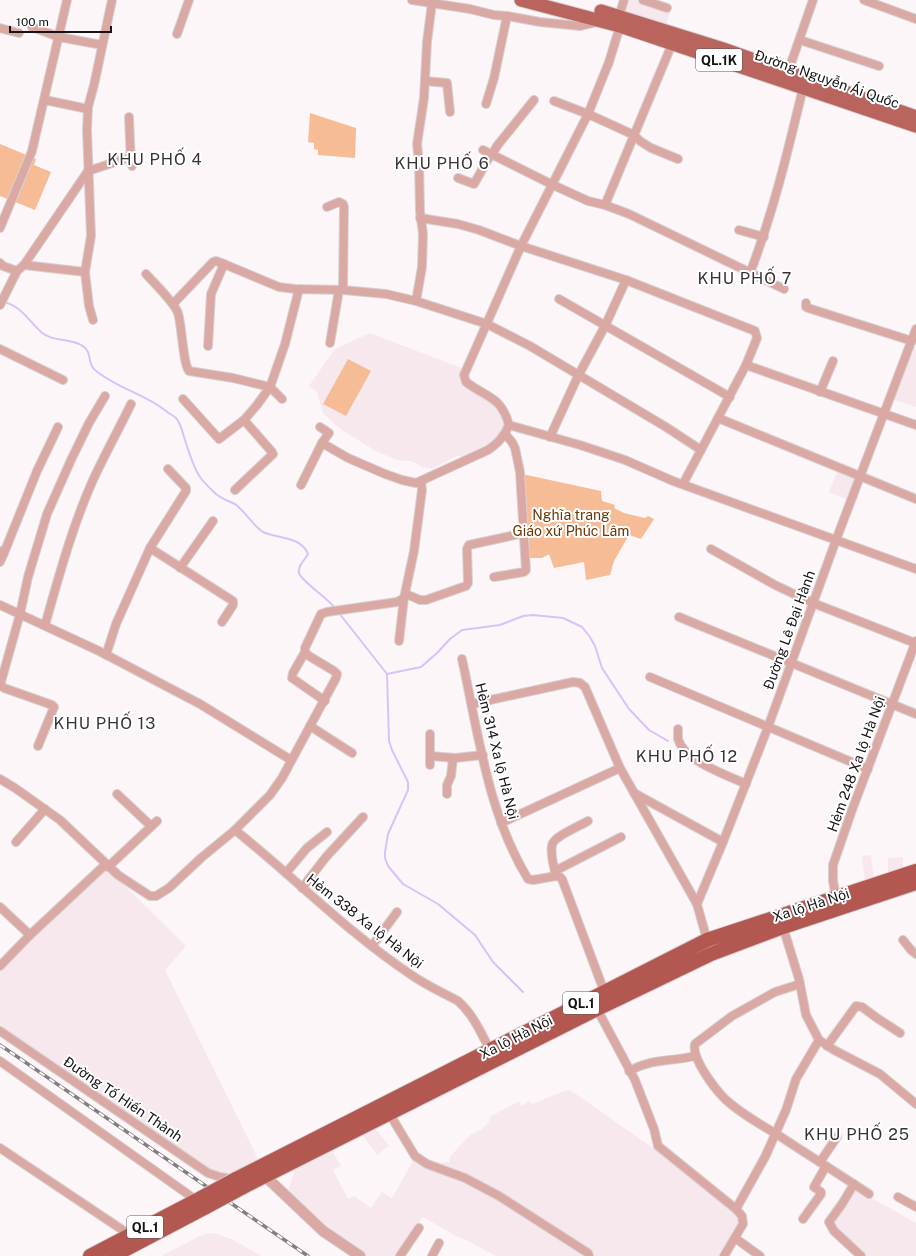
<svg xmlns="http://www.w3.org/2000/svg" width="916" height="1256" font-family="'Public Sans',sans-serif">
	<rect width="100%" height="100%" fill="#fcf6f8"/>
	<g fill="#f7e8ed">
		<path d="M627,0H641L671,10L665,27L622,13Z"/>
		<path d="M370,333L464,369L462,375L494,402L506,425L503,433L487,448L463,458L459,455L432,469L422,467L411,461L397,460L374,450L339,428L323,413L317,392L309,386L335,349Z"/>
		<path d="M912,347L916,349V407L892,399Z"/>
		<path d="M838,470L857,478L849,500L829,492Z"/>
		<path d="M871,855L874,880L865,883L862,856Z"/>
		<path d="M903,857V871L888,876V858Z"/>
		<path d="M106,867L186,946L165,970L260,1163L232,1177L209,1170L0,1028V970L31,937Z"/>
		<path d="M570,1090L663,1155L734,1210L741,1220L721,1256H496L468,1241L458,1237L423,1217L397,1256H364L324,1229L287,1194L294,1172L299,1165L330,1147L341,1166L333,1170L348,1199L354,1196L371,1208L382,1192L392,1198L413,1161L388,1118L396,1114L419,1155L429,1160L441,1163L449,1162L450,1157L466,1139L470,1135L482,1129L489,1122L490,1117L495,1114L519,1101L521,1106L530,1101L532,1104L564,1091Z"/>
		<path d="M373,1125L389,1146L377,1155L360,1132Z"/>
		<path d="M854,1188L916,1223V1256H864L845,1239L831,1222Z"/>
		<path d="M208,1233L217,1234L231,1239L262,1256H161L198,1237Z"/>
	</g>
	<g fill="#f6bc96">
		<path d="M310,113L356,128L355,158L318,155V150L314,149V143L308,142Z"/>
		<path d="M0,144L36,159L34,165L51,172L35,210L0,196Z"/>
		<path d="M348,359L371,371L346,416L323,404Z"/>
		<path d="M522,474L601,491L602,501L615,505L614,508L624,513L645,518L648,516L654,519L641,539L629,535L614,561L610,575L586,580L584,562L554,568L549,554L542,558H528Z"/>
	</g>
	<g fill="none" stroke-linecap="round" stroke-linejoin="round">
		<g stroke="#d7c3f9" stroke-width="2">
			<path d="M4,302C21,306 29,321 41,332C52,342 69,338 81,345C94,352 86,363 95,370C116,388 145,394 166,411C169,414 173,415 176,418C181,424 182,430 184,437C188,449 193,467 200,477C204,483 211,489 216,494C222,499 229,501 235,504C246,512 252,525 263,532C278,539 301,536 308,554C305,560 297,566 299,573C300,580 329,599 335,608"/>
			<path d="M339,613L387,674L421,667L437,653L450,639L462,630L500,625L523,616L533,615L563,618L582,627L590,637L595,646L602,668L629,709L649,730L668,741"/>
			<path d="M387,674L389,741L392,750L408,782V790L388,834L385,852V858L388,866L403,884L438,904L475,935L493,962L523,992"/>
		</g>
		<defs>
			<g id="minor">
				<path d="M412,0L470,9L494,15L507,16L540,22L580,26L597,22"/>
				<path d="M643,0L667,8"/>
				<path d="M864,0L916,19"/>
				<path d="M619,16L624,0"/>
				<path d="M32,27L59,37L102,45"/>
				<path d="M0,28L19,33"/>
				<path d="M177,34L189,0"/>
				<path d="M800,40L879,66"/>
				<path d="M788,72L813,0"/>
				<path d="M425,81L447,83L450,112"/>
				<path d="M45,100L88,109"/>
				<path d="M554,101L588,114L634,135L640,141L651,148L678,159"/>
				<path d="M486,104L494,78L507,16"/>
				<path d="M129,117L131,164L132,166"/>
				<path d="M483,150L553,185L588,201L605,205L629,214L784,289"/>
				<path d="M492,155L497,146L534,100"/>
				<path d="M458,178L474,184L491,154"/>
				<path d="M605,205L672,44"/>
				<path d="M327,207L339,202L343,204L344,207L343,290"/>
				<path d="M420,218L458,224L479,230L521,246L626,280L755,331L757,338L746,365L683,484"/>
				<path d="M0,228L32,151L67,0"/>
				<path d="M739,230L764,237"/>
				<path d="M0,263L3,266L17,271L24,265L88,171L131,157"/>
				<path d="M24,265L85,272"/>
				<path d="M750,273C773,213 788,151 803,88"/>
				<path d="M146,274C154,283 174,302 178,313C182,326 183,364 189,371L233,378L270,387L282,399"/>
				<path d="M559,299L730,397"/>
				<path d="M416,301L422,267L423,234L420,211L419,162L417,144L424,98L427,42L432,3"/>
				<path d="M806,303V307L808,308L912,341"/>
				<path d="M173,304L213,262L216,261L224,264"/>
				<path d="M0,305L17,271"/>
				<path d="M93,320L89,306L85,272L91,236L87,130L88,107L94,85L112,0"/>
				<path d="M330,343L339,290"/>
				<path d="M208,346L211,294L224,264L279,287L295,289L343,290L386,294L416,301L487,324L530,346L666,427L701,450"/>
				<path d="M0,349L63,380"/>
				<path d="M746,365L916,425"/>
				<path d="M820,392L833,361"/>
				<path d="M183,399L219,439L244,420L257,405L270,387L285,344L299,289"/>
				<path d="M718,418L916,499"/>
				<path d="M509,425L580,445L625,460L673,481L916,569"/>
				<path d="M320,427L329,433L322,443"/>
				<path d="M550,437L578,376L605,326L626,280"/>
				<path d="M301,485L322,443L348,458L385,474L402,480L416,483L488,450C498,443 504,437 509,425C501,396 487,398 466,382L464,375L521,246L588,114L609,62L620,26"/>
				<path d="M235,490L273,454L272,452L244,420"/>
				<path d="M150,548L186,491V488L168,469"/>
				<path d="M711,549L775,585L813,603L915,643"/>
				<path d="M0,551L4,553L0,562"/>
				<path d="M4,553L37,471L58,427"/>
				<path d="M180,568L213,521"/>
				<path d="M494,577L524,572L526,570L520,472L515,448L512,442L505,434"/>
				<path d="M406,594L420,600H426L466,586L468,583L467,549L469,545L524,533"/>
				<path d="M0,605L99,651L200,704L291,760"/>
				<path d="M679,617L916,714"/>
				<path d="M45,625C59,576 72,527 93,480C105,454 119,429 131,404"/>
				<path d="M399,641L404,598"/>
				<path d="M305,652L293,673L292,678L325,701"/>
				<path d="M106,655L116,624L150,548L233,601V605L222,622"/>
				<path d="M462,659C478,732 488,814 528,879L533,880L556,876L560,877L562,879L604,991"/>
				<path d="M650,677L868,769"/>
				<path d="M472,704L573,682L580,683L585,687L620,768L697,904"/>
				<path d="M310,726L352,753"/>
				<path d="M678,729C678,732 678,736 678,739C684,761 727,775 746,784"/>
				<path d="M430,734V765"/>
				<path d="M38,746L54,707L52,705L4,688L1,685V682L20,614L28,577L47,514L71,460L89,423L105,396"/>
				<path d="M431,756L455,758L483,755"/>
				<path d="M0,779L15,788L60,820L118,875L150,896H156L169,888L201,858L235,830L270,795L282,778L336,678L337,674L334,671L309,656L305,652V648L321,614L327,612L397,602L404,598L414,551L422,490L421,481"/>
				<path d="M634,793L723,842"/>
				<path d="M117,794L151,826"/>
				<path d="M447,794V785L451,776L453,758"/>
				<path d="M501,823L620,768"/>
				<path d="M235,830C294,877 347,932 410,974C425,985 442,992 458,1001C473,1014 481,1033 490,1050"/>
				<path d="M16,842L45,809"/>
				<path d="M108,867L157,821"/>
				<path d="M555,871L621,837"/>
				<path d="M286,873L307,848L327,832"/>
				<path d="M556,876C554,867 550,855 552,845C554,836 580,826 588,821"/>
				<path d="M302,888L326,857L363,817"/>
				<path d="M836,897L833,881V865L852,810L916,641"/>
				<path d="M0,907L30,935"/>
				<path d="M783,927L799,979L806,1015L819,1040L834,1050L880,1074L916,1104"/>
				<path d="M707,940L697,904L723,842L768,727L836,540L916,329"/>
				<path d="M903,940L911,950L916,954"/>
				<path d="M372,946L397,912"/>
				<path d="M0,966L30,935L106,864"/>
				<path d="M800,984L775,992L732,1016L695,1044C691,1058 715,1089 725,1099C741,1114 760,1124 778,1135C808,1155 839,1174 869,1194"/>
				<path d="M597,1009L635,1080L654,1129L658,1146L736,1209"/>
				<path d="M0,1031L208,1173L220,1177L233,1179"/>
				<path d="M827,1046L856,1006L862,1007L877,1018L900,1033"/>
				<path d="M0,1061L196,1200"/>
				<path d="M629,1071C653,1058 670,1062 695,1056"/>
				<path d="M389,1113L415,1156L427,1164L465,1178L499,1196L588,1253L589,1256"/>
				<path d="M0,1148L130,1235"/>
				<path d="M820,1162L837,1137"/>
				<path d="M854,1184L842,1204L829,1222L834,1231L861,1256"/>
				<path d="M898,1197L916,1207"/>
				<path d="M803,1219L821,1194V1192L814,1187L826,1166"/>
				<path d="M735,1238L760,1256"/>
				<path d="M400,1256L419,1228"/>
				<path d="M432,1256L439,1243"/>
				<path d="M724,1256L743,1224L742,1216L736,1209L765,1157L786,1110L796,1079L819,1040"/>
			</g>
			<path id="tertiary" d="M265,1176L323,1231L360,1256"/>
			<g id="primary">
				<path d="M521,0L620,26L916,126"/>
				<path d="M601,11L723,49L916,117"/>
			</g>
			<g id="trunk">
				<path d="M916,871L707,940L236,1179L245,1186L597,1009L711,954L783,927L916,883"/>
				<path d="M90,1256L201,1198"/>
				<path d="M113,1256L206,1207"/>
			</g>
		</defs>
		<use href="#minor" stroke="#d7d2d4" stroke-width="10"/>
		<use href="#tertiary" stroke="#d7d2d4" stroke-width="12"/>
		<use href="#primary" stroke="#d7d2d4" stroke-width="15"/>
		<use href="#trunk" stroke="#d7d2d4" stroke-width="16"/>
		<use href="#minor" stroke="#daa9a4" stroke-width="8"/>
		<use href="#tertiary" stroke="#daa9a4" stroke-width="10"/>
		<use href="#primary" stroke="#b9655d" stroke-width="13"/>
		<use href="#trunk" stroke="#b25850" stroke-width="14"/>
		<defs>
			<path id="rail" d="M0,1045L308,1256"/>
		</defs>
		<use href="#rail" stroke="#837f80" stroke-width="3.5"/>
		<use href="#rail" stroke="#fff" stroke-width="2" stroke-dasharray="6" stroke-linecap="butt"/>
		<defs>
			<g id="trunk-bridge">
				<path d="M201,1198L236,1179"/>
				<path d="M206,1207L245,1186"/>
			</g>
		</defs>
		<use href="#trunk-bridge" stroke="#d7d2d4" stroke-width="16" stroke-linecap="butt"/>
		<use href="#trunk-bridge" stroke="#b25850" stroke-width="14"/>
	</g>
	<g text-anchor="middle" stroke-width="4" stroke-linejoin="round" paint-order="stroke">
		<g fill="#fff" stroke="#5b5a5a" stroke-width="1">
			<rect x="696" y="49" width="46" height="22" rx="3"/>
			<rect x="563" y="992" width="36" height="22" rx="3"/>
			<rect x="127" y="1216" width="36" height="22" rx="3"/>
		</g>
		<g font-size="13" font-weight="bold" fill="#151314">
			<text x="719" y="65">QL.1K</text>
			<text x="581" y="1008">QL.1</text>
			<text x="145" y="1232">QL.1</text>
		</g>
		<g font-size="14" fill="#151314" stroke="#fff">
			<text transform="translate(827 79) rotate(19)" y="5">Đường Nguyễn Ái Quốc</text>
			<text transform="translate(789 630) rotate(-70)" y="5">Đường Lê Đại Hành</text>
			<text transform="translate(497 751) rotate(76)" y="5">Hẻm 314 Xa lộ Hà Nội</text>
			<text transform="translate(856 764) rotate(-70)" y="5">Hẻm 248 Xa lộ Hà Nội</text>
			<text transform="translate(811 905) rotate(-18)" y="5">Xa lộ Hà Nội</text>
			<text transform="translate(365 921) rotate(38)" y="5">Hẻm 338 Xa lộ Hà Nội</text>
			<text transform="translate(516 1037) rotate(-27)" y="5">Xa lộ Hà Nội</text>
			<text transform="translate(123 1099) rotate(34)" y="5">Đường Tố Hiến Thành</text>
		</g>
		<g font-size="14" fill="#6c3605" stroke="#fff">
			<text x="571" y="520">Nghĩa trang<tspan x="571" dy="16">Giáo xứ Phúc Lâm</tspan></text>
		</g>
		<g font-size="16" letter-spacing="1" fill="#373334" stroke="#fff">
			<text x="155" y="165">KHU PHỐ 4</text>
			<text x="442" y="169">KHU PHỐ 6</text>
			<text x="745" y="284">KHU PHỐ 7</text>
			<text x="105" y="729">KHU PHỐ 13</text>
			<text x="687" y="762">KHU PHỐ 12</text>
			<text x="857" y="1140">KHU PHỐ 25</text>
		</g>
	</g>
	<path d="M10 26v6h101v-6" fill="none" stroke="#151314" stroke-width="2"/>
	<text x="16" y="26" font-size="12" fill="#151314" stroke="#ffffff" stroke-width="3" paint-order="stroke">100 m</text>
</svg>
